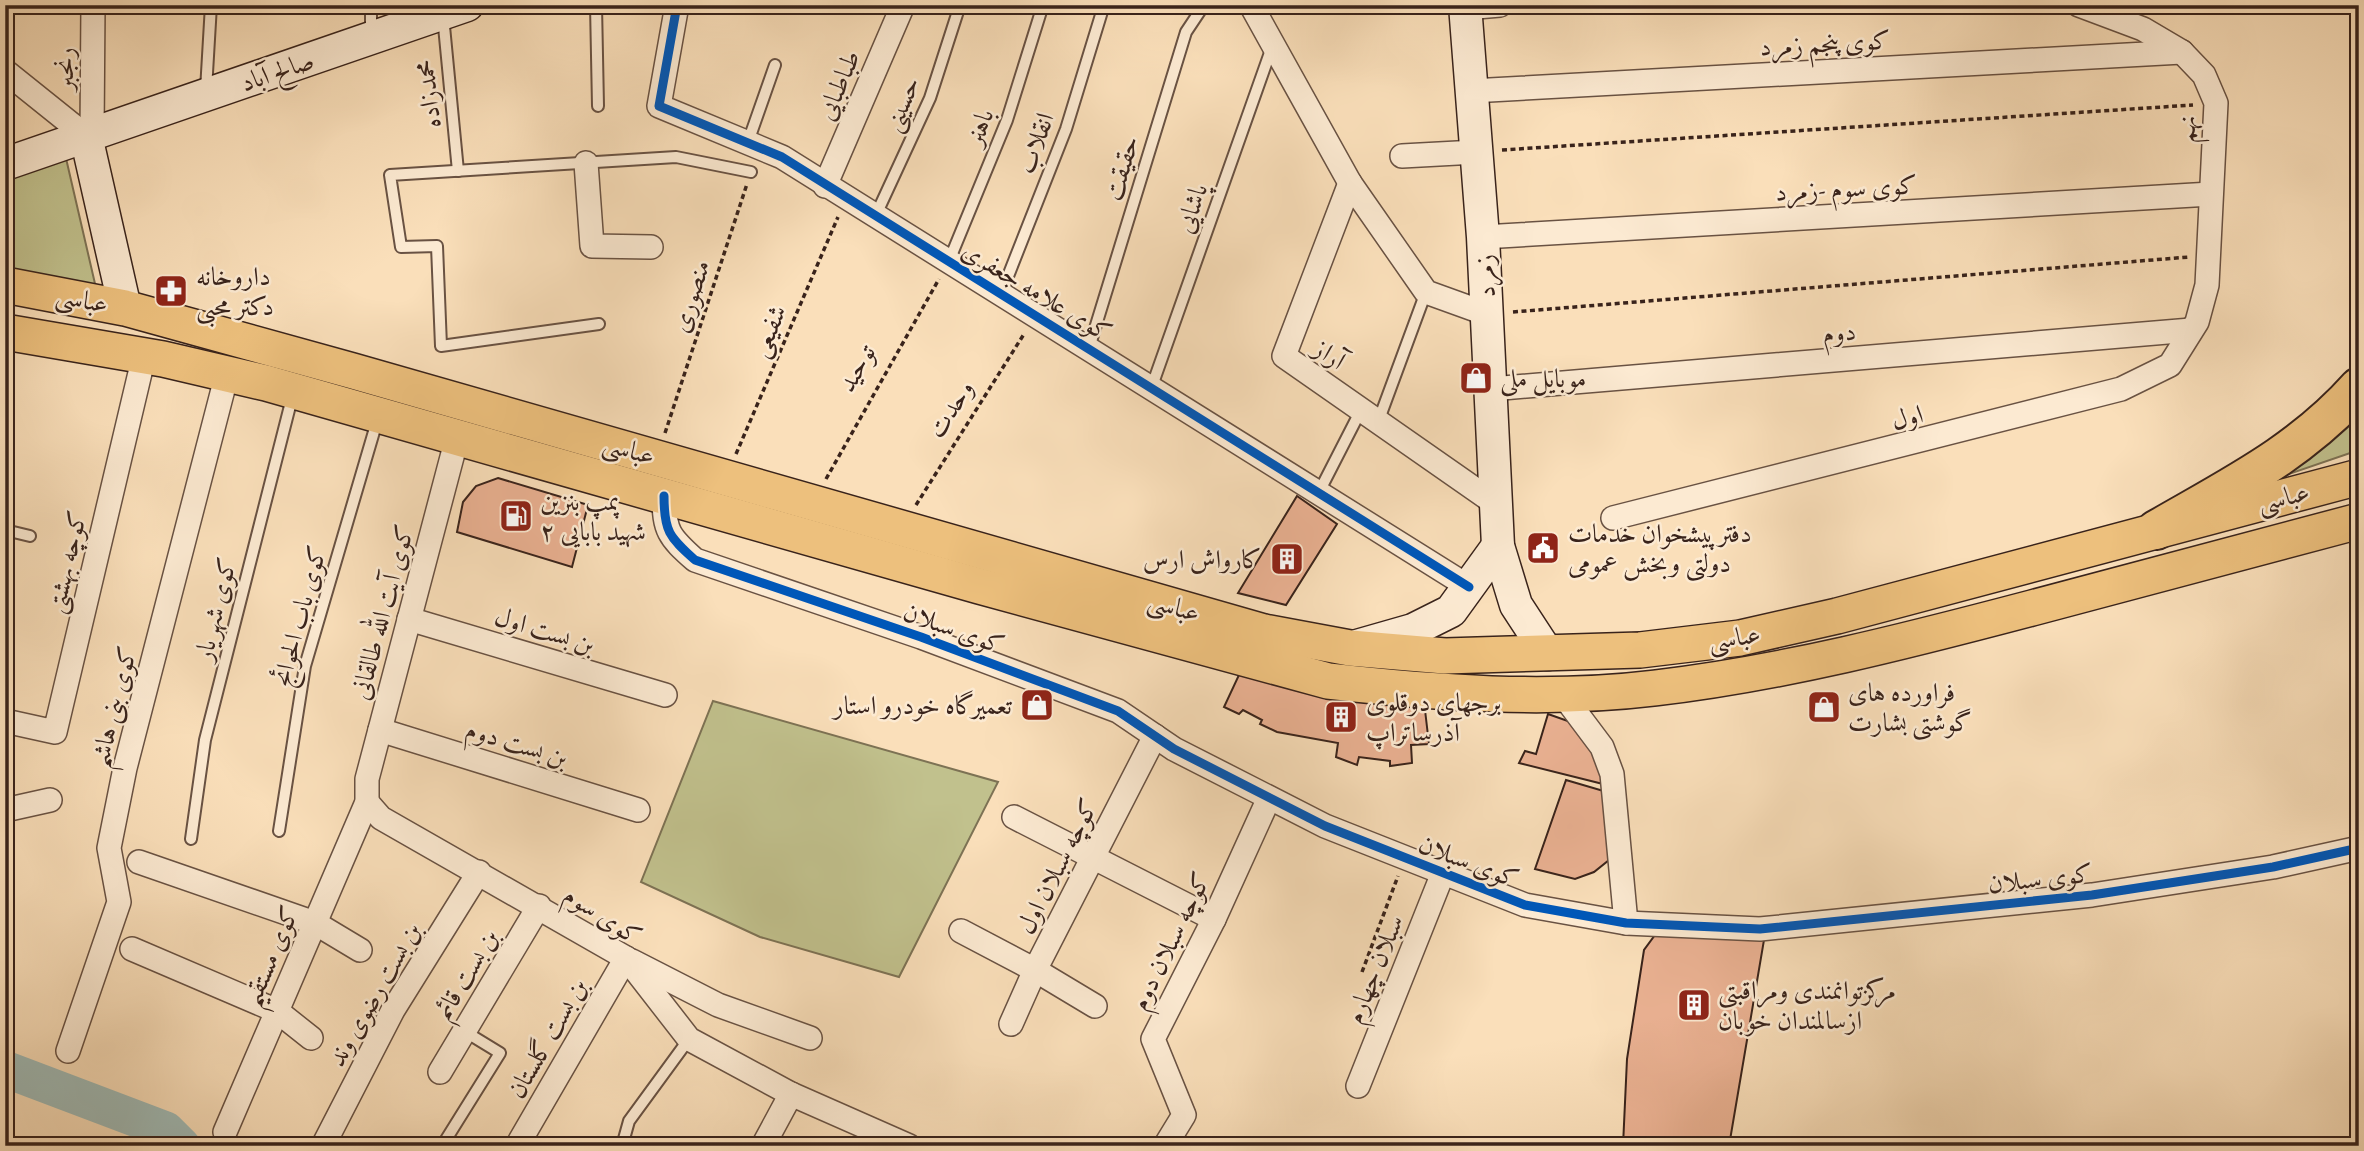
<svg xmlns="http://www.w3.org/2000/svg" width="2364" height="1151" font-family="'EB Garamond',Amiri,serif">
	<rect width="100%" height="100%" fill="#fadfba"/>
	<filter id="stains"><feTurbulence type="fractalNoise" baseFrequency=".00286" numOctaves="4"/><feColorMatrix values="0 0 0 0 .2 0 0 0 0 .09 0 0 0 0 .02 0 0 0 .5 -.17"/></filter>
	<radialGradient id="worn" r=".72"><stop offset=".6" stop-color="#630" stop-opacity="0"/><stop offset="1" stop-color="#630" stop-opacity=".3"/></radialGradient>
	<g fill="#c1c18d" stroke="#7d7254" stroke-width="2">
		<path d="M65,154L96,288L5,273V176Z"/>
		<path d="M2359,410V450L2286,475L2303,456Z"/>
		<path d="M713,701L998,782L899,977L760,937L641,882Z"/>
	</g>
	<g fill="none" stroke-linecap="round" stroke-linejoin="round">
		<path stroke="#a0bbb7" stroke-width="37" d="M5,1069L166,1130L182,1146"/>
	</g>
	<g fill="#eab192" stroke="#39231b" stroke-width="2">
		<path d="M498,478L588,505L572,567L457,532L463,502L476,486Z"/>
		<path d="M1297,496L1337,524L1286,605L1238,593Z"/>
		<path d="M1245,662L1423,693L1429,744L1411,745L1412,763L1390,766V761L1359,757L1357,765L1336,757L1338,743L1277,732L1260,724L1262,720L1243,710L1239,714L1224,707Z"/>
		<path d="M1548,714L1582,726L1607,785L1519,763L1525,751L1536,754Z"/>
		<path d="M1566,780L1607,792L1609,860L1594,872L1575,879L1535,869Z"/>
		<path d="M1655,935L1764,940L1729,1146H1623L1627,1059L1644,950Z"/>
	</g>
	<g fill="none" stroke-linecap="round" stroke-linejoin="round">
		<defs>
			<g id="lane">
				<path d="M371,5V34"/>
				<path d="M596,5L598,106"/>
				<path d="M443,16L458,171"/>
				<path d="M206,90L211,5"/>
				<path d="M748,142L775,65"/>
				<path d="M875,217L930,98L960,5"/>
				<path d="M949,261L1007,120L1043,5"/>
				<path d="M1001,294L1066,129L1104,5"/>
				<path d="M599,324L441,346L437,246L401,247L390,175L676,157L751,172"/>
				<path d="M1089,348L1186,32L1204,5"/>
				<path d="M1152,386L1272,47"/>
				<path d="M1378,422L1426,292"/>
				<path d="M1319,492L1361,410"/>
				<path d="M5,530L30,536"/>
				<path d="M279,831L305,666L378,418"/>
				<path d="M191,839L205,740L293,394"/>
				<path d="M442,1146L500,1053L464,1031"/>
				<path d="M622,1146L629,1121L689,1039"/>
			</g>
			<g id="street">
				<path d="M677,5L659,106L782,157L1469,587"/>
				<path d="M1251,5L1350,183L1426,292L1487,314"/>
				<path d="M1465,8L1500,5"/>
				<path d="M5,71L86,136"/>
				<path d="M1471,91L2182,52"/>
				<path d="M92,134L93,5"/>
				<path d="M1402,156L1476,152"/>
				<path d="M586,163L592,246L651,247"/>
				<path d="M1350,183L1284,356L1496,504"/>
				<path d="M825,186L903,5"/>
				<path d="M1483,237L2211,194"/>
				<path d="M1491,389L2191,330"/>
				<path d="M664,496C664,531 669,537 695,560L921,637L1118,711L1174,749L1325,826L1525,905L1626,923L1760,929L2092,895L2273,867L2359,848"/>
				<path d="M1613,518L2121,389L2170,365L2197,322L2207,285L2216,103L2204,75L2182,52L2143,29L2079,5"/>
				<path d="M409,619L665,695"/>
				<path d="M1563,695L1602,747L1612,774L1626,923"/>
				<path d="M5,721L55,732L144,356"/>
				<path d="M380,730L638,810"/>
				<path d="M367,802L381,818L626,958L689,1039L791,1094L909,1146"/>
				<path d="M5,810L50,800"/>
				<path d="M1014,817L1214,919"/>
				<path d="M139,862L315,923L360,950"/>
				<path d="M961,931L1035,970L1095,1006"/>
				<path d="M132,949L277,1011L311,1038"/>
				<path d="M632,961L718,1005L810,1038"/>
				<path d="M1011,1024L1035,970L1155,736"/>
				<path d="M68,1051L119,902L109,848L125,768L227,374"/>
				<path d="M440,1072L539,906"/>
				<path d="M1358,1086L1443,873"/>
				<path d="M225,1132L367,802V779L457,438"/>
				<path d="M323,1146L393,1010L479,872"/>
				<path d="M517,1146L626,958"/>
				<path d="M763,1146L791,1094"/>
				<path d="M1165,1146L1184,1115L1153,1039L1214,919L1269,798"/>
			</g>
			<g id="secondary">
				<path d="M1465,5L1483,237L1498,546L1516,605L1548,654"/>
				<path d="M86,136L125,308"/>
				<path d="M5,164L467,5"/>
				<path d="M1357,646L1413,630L1451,611L1498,546"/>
			</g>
			<g id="primary">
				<path d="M5,285L125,308L353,371L1264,632L1350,648L1445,656L1640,650L1740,638L1837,616L2359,477"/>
				<path d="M5,332L163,359L266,383L979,586L1328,681C1435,693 1548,701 1655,688C1783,673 1907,641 2032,608C2141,579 2250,550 2359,521"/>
			</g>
			<path id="highway" d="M2156,530C2232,486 2300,453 2359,387"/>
		</defs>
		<use href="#lane" stroke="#695243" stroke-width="14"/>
		<use href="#street" stroke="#695243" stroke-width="26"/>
		<use href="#secondary" stroke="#39231b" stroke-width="35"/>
		<use href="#primary" stroke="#39231b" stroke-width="38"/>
		<use href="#highway" stroke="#39231b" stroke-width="42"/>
		<g stroke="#39231b" stroke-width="3.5" stroke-dasharray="5 3.5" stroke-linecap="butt">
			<path d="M1502,150L2193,105"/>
			<path d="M1513,312L2189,257"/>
			<path d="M665,433L747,184"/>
			<path d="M736,454L838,217"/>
			<path d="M826,479L939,279"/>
			<path d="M916,505L1024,334"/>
			<path d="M1362,972L1398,876"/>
		</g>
		<use href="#lane" stroke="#fcead2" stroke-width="10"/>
		<use href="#street" stroke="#fcead2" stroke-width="23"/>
		<use href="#secondary" stroke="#fcead2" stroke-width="32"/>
		<use href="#primary" stroke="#edc07d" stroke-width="35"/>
		<use href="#highway" stroke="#edc07d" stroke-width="38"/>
		<defs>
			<g id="cycleway">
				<path d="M677,5L659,106L782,157L1469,587"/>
				<path d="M664,496C664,531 669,537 695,560L921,637L1118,711L1174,749L1325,826L1525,905L1626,923L1760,929L2092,895L2273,867L2359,848"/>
			</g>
		</defs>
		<use href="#cycleway" stroke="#fcead2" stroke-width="13"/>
		<use href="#cycleway" stroke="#0057b8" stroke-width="9"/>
	</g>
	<defs>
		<symbol id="pharmacy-square" viewBox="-11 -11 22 22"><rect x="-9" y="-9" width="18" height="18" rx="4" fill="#8f2418" stroke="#fcead2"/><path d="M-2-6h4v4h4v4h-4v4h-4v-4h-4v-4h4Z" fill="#fff"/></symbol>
		<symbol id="shop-square" viewBox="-11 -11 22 22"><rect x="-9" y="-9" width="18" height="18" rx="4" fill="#8f2418" stroke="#fcead2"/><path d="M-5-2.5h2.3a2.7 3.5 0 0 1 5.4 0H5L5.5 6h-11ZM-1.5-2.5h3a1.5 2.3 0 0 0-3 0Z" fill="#fff"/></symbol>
		<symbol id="fuel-square" viewBox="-11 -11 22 22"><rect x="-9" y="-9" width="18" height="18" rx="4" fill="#8f2418" stroke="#fcead2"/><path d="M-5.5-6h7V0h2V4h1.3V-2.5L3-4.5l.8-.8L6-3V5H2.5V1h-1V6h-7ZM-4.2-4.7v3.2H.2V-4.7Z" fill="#fff"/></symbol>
		<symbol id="civic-square" viewBox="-11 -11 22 22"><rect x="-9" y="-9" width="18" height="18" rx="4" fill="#8f2418" stroke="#fcead2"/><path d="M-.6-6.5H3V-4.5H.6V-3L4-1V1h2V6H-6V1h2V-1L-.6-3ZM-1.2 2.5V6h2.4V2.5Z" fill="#fff"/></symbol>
		<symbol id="building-square" viewBox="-11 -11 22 22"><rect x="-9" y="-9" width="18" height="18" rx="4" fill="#8f2418" stroke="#fcead2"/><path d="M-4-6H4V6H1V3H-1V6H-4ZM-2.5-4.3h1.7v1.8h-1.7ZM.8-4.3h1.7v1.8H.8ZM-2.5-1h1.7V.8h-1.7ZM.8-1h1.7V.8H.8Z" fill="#fff"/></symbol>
	</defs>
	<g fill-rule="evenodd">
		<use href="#pharmacy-square" x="152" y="272" width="38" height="38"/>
		<use href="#shop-square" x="1457" y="359" width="38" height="38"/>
		<use href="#fuel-square" x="497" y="497" width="38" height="38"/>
		<use href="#civic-square" x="1524" y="529" width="38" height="38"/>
		<use href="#building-square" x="1268" y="540" width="38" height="38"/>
		<use href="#shop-square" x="1018" y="686" width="38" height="38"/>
		<use href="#shop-square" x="1805" y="688" width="38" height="38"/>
		<use href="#building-square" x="1322" y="698" width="38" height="38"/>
		<use href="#building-square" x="1675" y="986" width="38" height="38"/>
	</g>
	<g text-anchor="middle" stroke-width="5" stroke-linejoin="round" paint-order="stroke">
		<g font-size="26" fill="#39231b" stroke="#fcead2">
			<text transform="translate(1825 43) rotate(-3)" y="9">کوی پنجم زمرد</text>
			<text transform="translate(64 69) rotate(-89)" y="9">رنجبر</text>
			<text transform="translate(277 71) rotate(-19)" y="9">صالح آباد</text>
			<text transform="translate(838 85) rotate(-67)" y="9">طباطبایی</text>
			<text transform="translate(428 94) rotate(-96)" y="9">محمدزاده</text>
			<text transform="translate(901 104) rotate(-67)" y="9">حسینی</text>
			<text transform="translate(979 127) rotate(-69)" y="9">باهنر</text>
			<text transform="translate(2186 129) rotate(-87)" y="9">نهم</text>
			<text transform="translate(1035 143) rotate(-70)" y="9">انقلاب</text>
			<text transform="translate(1121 168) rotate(-73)" y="9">حقیقت</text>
			<text transform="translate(1846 188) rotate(-3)" y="9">کوی سوم -زمرد</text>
			<text transform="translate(1191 208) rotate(-71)" y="9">پاشایی</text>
			<text transform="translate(1485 276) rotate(-93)" y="9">زمرد</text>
			<text transform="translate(1037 291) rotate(31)" y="9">کوی علامه جعفری</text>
			<text transform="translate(690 296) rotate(-72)" y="9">منصوری</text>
			<text transform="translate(82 299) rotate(11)" y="9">عباسى</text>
			<text transform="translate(768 331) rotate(-67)" y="9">شفیعی</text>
			<text transform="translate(1839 332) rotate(-5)" y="9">دوم</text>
			<text transform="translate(1330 354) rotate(35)" y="9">آراز</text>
			<text transform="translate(856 368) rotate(-60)" y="9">توحید</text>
			<text transform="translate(950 409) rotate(-58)" y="9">وحدت</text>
			<text transform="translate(1907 417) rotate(-15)" y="9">اول</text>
			<text transform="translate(629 449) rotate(16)" y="9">عباسى</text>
			<text transform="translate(2283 497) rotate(-14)" y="9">عباسى</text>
			<text transform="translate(66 562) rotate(-77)" y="9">کوچه بهشتی</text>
			<text transform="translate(1174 606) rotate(16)" y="9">عباسى</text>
			<text transform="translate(215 609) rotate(-76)" y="9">کوی شهریار</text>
			<text transform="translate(382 612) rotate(-75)" y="9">کوی آیت الله طالقانی</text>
			<text transform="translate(299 616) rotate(-75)" y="9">کوی باب الحوائج</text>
			<text transform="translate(954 628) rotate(20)" y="9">کوی سبلان</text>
			<text transform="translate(545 630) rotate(17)" y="9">بن بست اول</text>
			<text transform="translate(1734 637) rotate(-9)" y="9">عباسى</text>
			<text transform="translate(113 707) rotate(-76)" y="9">کوی بنی هاشم</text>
			<text transform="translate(517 743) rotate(17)" y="9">بن بست دوم</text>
			<text transform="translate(1469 861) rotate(21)" y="9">کوی سبلان</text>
			<text transform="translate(1057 866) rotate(-63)" y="9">کوچه سبلان اول</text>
			<text transform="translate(2040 878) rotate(-6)" y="9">کوی سبلان</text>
			<text transform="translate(603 915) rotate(33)" y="9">کوی سوم</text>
			<text transform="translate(1170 941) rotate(-64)" y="9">کوچه سبلان دوم</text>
			<text transform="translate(270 956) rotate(-67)" y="9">کوی مستقیم</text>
			<text transform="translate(1374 969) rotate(-68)" y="9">سبلان چهارم</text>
			<text transform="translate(466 974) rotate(-59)" y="9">بن بست قائم</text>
			<text transform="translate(374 994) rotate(-60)" y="9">بن بست رضوی وند</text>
			<text transform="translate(547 1038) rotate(-60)" y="9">بن بست گلستان</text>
		</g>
		<g font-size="26" fill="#39231b" stroke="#fcead2" text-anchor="start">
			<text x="196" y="285">داروخانه<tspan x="196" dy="30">دکتر محبی</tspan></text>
			<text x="1500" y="387">موبایل ملی</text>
			<text x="540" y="510">پمپ بنزین<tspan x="540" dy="30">شهید بابایی ۲</tspan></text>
			<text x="1568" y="542">دفترپیشخوان خدمات<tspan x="1568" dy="30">دولتی وبخش عمومی</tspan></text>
			<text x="1262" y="568" text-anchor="end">کارواش ارس</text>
			<text x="1848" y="701">فراورده های<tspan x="1848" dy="30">گوشتی بشارت</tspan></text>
			<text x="1366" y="711">برجهای دوقلوی<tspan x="1366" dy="30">آذرساتراپ</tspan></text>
			<text x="1012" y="714" text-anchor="end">تعمیرگاه خودرو استار</text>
			<text x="1718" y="999">مرکزتوانمندی ومراقبتی<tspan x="1718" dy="30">ازسالمندان خوبان</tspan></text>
		</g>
	</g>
	<rect width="2364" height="1151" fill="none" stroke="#fadfba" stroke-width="28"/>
	<rect x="7" y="7" width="2350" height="1137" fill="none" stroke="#39231b" stroke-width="3.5"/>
	<rect x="14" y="14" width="2336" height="1123" fill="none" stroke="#39231b" stroke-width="2"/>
	<rect width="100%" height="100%" filter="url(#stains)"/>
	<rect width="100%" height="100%" fill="url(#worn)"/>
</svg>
